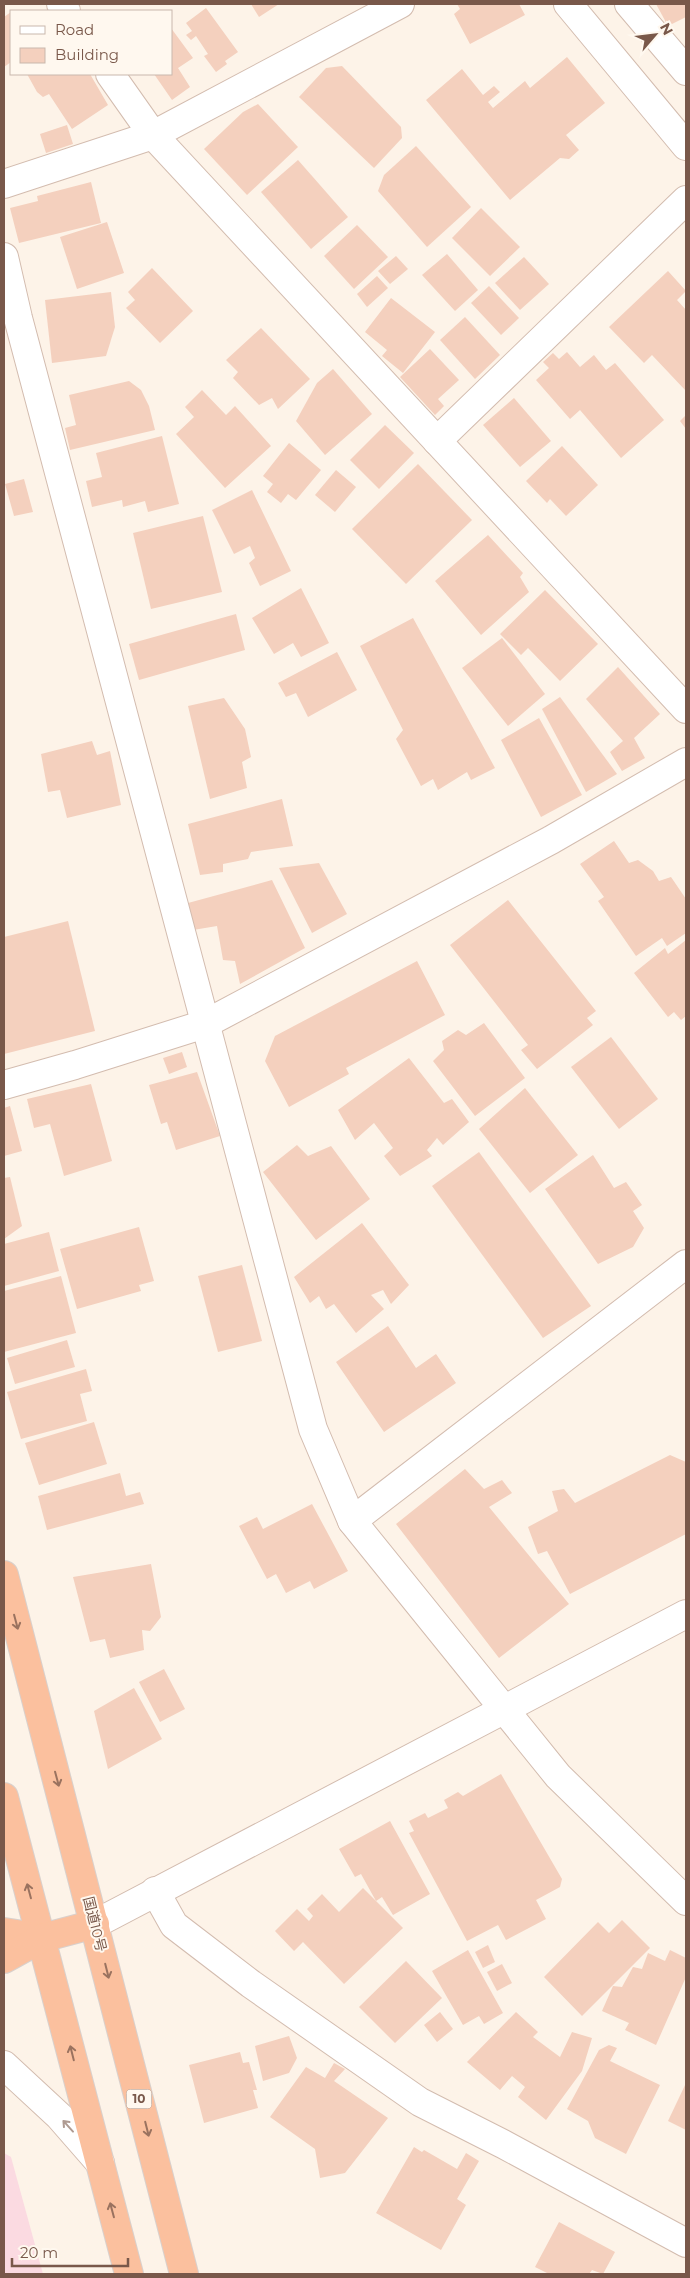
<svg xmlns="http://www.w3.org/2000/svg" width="690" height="2278" font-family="Montserrat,'Noto Sans JP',sans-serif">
	<rect width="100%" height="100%" fill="#fdf3e8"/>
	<path fill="#fbdae1" d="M4,2153L11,2157L43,2274H4Z"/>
	<g fill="#f4d0be">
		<path d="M251,4H279L259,17Z"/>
		<path d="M457,4H519L525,15L470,44L454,14L460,9Z"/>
		<path d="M656,4H686V17L668,26Z"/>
		<path d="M206,8L238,52L225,61L227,64L216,72L204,56L208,54L196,36L191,40L186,35L192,31L186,23Z"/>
		<path d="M11,12V62L4,67V17Z"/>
		<path d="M171,28L193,58L178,68L190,87L172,100L154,74H171Z"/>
		<path d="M567,57L605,103L566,135L579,150L569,159L560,158L510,200L426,100L462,69L483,95L494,86L500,92L488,102L493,108L525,81L530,88Z"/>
		<path d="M342,66L401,127L402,138L374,168L299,97L326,68Z"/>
		<path d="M27,74H90L108,105L72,129L49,94L43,97L37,92Z"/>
		<path d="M258,104L298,147L247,195L204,149L243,112Z"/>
		<path d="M67,125L73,144L46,153L40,134Z"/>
		<path d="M416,146L471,207L427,247L378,191L384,175Z"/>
		<path d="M298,160L348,217L311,249L261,192Z"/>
		<path d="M91,182L101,223L19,243L10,208L38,201L37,196Z"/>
		<path d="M481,208L520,247L490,276L452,238Z"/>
		<path d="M107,222L124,273L77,289L60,237Z"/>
		<path d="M357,225L388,257L354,289L324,256Z"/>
		<path d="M447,254L478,290L455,311L422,275Z"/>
		<path d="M396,256L408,269L390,284L378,271Z"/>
		<path d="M524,257L549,284L520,310L495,283Z"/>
		<path d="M152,268L193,311L160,343L126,308L135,300L128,292Z"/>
		<path d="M668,271L686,291L677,300L686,310V391L652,355L644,363L609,327Z"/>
		<path d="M377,276L388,288L367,307L357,294Z"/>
		<path d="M489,286L519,318L501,335L471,303Z"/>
		<path d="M111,292L115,327L106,356L52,363L45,300Z"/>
		<path d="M391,298L435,332L403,373L382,356L387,350L365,332Z"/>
		<path d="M465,317L500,355L475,379L440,340Z"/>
		<path d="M261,328L310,379L278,409L272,398L259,405L233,378L238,372L226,360Z"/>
		<path d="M430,349L459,380L438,399L444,406L435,415L400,377Z"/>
		<path d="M567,352L580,367L594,355L606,370L615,363L664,420L621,458L580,410L570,419L536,380L549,368L543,362L553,353L559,359Z"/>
		<path d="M333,369L372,414L325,455L296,421L317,383Z"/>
		<path d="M129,381L141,390L149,406L155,430L70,450L65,428L76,425L69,395Z"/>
		<path d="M202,390L226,415L235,406L271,446L225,488L176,434L194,417L185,407Z"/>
		<path d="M514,398L551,441L520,467L483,425Z"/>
		<path d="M686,415V429L680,421Z"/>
		<path d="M385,425L414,453L379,489L350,460Z"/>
		<path d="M162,436L179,504L148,512L145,501L123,507L122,500L92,507L86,481L102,477L96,453Z"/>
		<path d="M289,443L321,470L296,500L288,494L281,503L267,492L273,484L263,476Z"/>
		<path d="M562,446L598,485L566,516L550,499L547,503L526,481Z"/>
		<path d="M418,464L472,520L406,584L352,529Z"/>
		<path d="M336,470L356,487L335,512L315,495Z"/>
		<path d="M24,479L33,512L14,516L5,484Z"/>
		<path d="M252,490L291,571L260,586L249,563L255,558L250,546L234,554L212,510Z"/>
		<path d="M203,516L222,592L151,609L133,533Z"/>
		<path d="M488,535L523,573L520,577L529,592L481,635L435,581Z"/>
		<path d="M301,588L329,643L301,657L293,643L274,654L252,618Z"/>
		<path d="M545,590L598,644L560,681L528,648L521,655L500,634Z"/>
		<path d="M236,614L245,650L139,680L129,644Z"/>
		<path d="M413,618L495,768L471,780L467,772L438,790L433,779L421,786L396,739L403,730L360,646Z"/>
		<path d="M502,638L545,694L508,726L462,668Z"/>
		<path d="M337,652L357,690L308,717L296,693L286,697L278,683Z"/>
		<path d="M618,667L660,714L634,738L645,758L622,771L610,752L623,741L586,699Z"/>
		<path d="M560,697L617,774L586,792L542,709Z"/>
		<path d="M224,698L245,729L251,757L242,762L247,788L210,799L188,706Z"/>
		<path d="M539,718L582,795L541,817L501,740Z"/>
		<path d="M92,741L97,755L110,751L121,805L67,818L60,790L48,792L41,754Z"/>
		<path d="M282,799L293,846L251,852L248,859L223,864V872L200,875L188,824Z"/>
		<path d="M614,841L629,863L638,860L653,871L659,881L671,877L686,899V933L667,946L662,938L636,956L598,901L604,897L580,864Z"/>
		<path d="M319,863L347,914L312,933L279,868Z"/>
		<path d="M272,880L305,948L240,984L235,961L223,960L217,926L193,930L188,903Z"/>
		<path d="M508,900L596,1011L587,1018L593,1025L537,1069L521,1050L528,1045L450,945Z"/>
		<path d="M68,921L95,1031L4,1054V937Z"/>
		<path d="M686,940V1016L681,1020L674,1012L668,1017L634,973L665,948L668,954Z"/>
		<path d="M417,961L445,1015L346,1068L349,1074L289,1107L265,1061L275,1036Z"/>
		<path d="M484,1023L525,1078L475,1116L433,1061L444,1050L442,1041L458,1030L466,1035Z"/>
		<path d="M611,1037L658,1099L619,1129L571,1067Z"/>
		<path d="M182,1052L187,1067L169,1074L163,1058Z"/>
		<path d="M409,1058L444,1103L452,1099L469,1122L443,1145L437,1138L427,1150L432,1156L400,1176L384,1156L393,1148L374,1123L355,1140L338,1110Z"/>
		<path d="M197,1072L220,1136L176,1150L167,1122L161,1124L149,1085Z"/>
		<path d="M91,1084L112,1161L64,1176L50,1124L34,1128L27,1099Z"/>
		<path d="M525,1088L578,1155L530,1193L479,1129Z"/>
		<path d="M10,1106L22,1151L4,1156V1108Z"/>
		<path d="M297,1145L308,1156L331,1146L370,1199L316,1240L263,1172Z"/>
		<path d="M479,1152L591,1306L543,1338L432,1186Z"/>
		<path d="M593,1155L614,1188L626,1182L642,1205L633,1211L644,1228L633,1247L598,1264L545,1189Z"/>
		<path d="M10,1177L22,1226L4,1239V1178Z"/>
		<path d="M362,1223L409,1285L391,1304L383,1290L371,1295L384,1309L356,1333L334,1304L326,1309L319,1296L310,1303L294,1277Z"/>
		<path d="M139,1227L154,1281L139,1285L141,1291L77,1309L60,1249Z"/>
		<path d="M49,1232L59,1271L4,1286V1244Z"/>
		<path d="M242,1265L262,1341L218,1352L198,1276Z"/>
		<path d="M61,1276L76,1333L4,1352V1291Z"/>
		<path d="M388,1326L416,1368L436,1354L456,1383L384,1432L336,1362Z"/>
		<path d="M67,1340L75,1367L15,1384L7,1358Z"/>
		<path d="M86,1369L92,1391L80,1394L87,1421L21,1439L7,1392Z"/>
		<path d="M94,1422L107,1464L39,1485L25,1443Z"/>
		<path d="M670,1455L686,1462V1534L570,1594L547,1551L538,1554L528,1527L558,1511L552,1491L564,1489L575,1503Z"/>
		<path d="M465,1469L484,1489L502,1480L512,1493L489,1507L569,1604L499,1658L396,1524Z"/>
		<path d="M120,1473L126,1496L140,1492L144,1504L47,1530L38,1496Z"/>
		<path d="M312,1504L348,1571L314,1589L310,1581L286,1593L276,1574L267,1579L239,1526L257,1517L263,1529Z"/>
		<path d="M151,1564L161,1617L150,1631L142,1630L144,1650L110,1658L105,1639L90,1642L73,1577Z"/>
		<path d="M164,1669L185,1709L160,1722L139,1682Z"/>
		<path d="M134,1688L162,1739L108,1769L94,1711Z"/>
		<path d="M501,1774L562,1879L560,1887L536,1900L546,1919L506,1940L498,1925L467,1941L409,1833L414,1831L409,1821L425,1813L428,1818L448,1808L444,1800L458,1792L463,1796Z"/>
		<path d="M390,1821L430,1894L393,1915L382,1897L376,1901L361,1874L355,1877L339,1849Z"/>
		<path d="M363,1888L403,1928L344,1984L303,1942L294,1951L275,1931L297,1909L309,1921L313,1916L307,1909L322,1894L339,1912Z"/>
		<path d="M622,1920L650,1948L582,2016L544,1977L598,1922L609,1933Z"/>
		<path d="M488,1945L495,1962L483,1968L475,1952Z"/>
		<path d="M468,1950L503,2013L484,2024L479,2016L463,2025L432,1971Z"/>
		<path d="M670,1950L686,1958V1977L656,2045L625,2030L629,2023L602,2011L613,1986L622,1987L633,1967L642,1969L648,1953L665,1961Z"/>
		<path d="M406,1961L442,1998L395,2043L359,2007Z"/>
		<path d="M502,1964L512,1983L497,1991L487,1972Z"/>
		<path d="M440,2012L453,2029L437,2042L424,2025Z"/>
		<path d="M516,2012L538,2032L533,2037L560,2057L572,2032L592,2038L582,2071L546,2120L518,2097L525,2087L512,2076L500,2090L467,2062Z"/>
		<path d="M289,2036L297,2058L289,2073L263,2081L255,2046Z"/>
		<path d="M609,2045L617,2048L610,2061L660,2085L626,2154L595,2138L588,2121L567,2109L599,2050Z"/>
		<path d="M240,2052L243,2063L249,2062L257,2090H253L258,2108L204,2123L189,2065Z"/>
		<path d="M334,2063L345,2069L334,2081L388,2118L345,2173L320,2178L315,2149L270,2117L306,2067L325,2078Z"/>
		<path d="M686,2083V2130L668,2121Z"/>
		<path d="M414,2147L422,2152L424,2150L457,2169L466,2153L479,2161L457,2199L466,2205L441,2250L376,2213Z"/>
		<path d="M559,2222L615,2252L603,2274L592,2270L589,2274H549L535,2267Z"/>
	</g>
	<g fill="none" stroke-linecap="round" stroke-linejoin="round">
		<defs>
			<g id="minor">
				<path d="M61,4L66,11"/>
				<path d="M568,4L686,146"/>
				<path d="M629,4L686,71"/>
				<path d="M110,74L153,135L686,709"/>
				<path d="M4,184L153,135L400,4"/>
				<path d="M4,257L18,318L313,1429L352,1521L558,1776L686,1901"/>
				<path d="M437,441L686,200"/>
				<path d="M4,1085L75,1065L205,1024L551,840L686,762"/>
				<path d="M352,1521L686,1264"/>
				<path d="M155,1891L174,1925L251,1984L420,2102L503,2144L686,2243"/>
				<path d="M4,2065L59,2116L100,2163"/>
			</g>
			<path id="tertiary" d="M95,1924L686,1614"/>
			<g id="trunk">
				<path d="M4,1575L184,2274"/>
				<path d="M4,1797L129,2274"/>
				<path d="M4,1932L42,1938"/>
				<path d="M4,1959L42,1938L95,1924"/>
			</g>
		</defs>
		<use href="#minor" stroke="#d3bcaf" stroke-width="30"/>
		<use href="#tertiary" stroke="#d3bcaf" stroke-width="30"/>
		<use href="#trunk" stroke="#d9d0cc" stroke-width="30"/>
		<use href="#minor" stroke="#fff" stroke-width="28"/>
		<use href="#tertiary" stroke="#fff" stroke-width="28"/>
		<use href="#trunk" stroke="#fbc09e" stroke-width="28"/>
	</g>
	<defs><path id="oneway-shaft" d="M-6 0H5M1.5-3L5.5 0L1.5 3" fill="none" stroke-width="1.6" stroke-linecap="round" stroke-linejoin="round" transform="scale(1.25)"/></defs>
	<g stroke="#9a725f">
		<use href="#oneway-shaft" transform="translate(16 1622) rotate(75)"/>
		<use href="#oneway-shaft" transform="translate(57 1779) rotate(75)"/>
		<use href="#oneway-shaft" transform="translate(29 1891) rotate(-105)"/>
		<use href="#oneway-shaft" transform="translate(107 1971) rotate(76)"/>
		<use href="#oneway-shaft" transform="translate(72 2053) rotate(-104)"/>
		<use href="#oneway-shaft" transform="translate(147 2129) rotate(76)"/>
		<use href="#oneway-shaft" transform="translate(112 2210) rotate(-105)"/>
	</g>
	<use stroke="#af9b92" href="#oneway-shaft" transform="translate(68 2126) rotate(-132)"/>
	<g text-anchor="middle" stroke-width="4" stroke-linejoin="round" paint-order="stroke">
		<rect fill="#fff8ef" stroke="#a1887c" stroke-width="1" x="126.5" y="2089.5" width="25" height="19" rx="4"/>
		<g font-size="12" font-weight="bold" fill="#79584a">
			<text x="139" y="2103">10</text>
		</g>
		<g font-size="14" fill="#79584a" stroke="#fff8ef">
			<text transform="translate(95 1924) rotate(76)" y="5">国道10号</text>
		</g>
	</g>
	<rect width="690" height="2278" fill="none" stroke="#79584a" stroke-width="10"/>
	<rect x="10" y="10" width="162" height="65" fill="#fff8ef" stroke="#c9b8ad"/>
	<rect x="20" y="26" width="25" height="8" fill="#ffffff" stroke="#c9b8ad"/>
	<text x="55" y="35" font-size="15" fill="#79584a">Road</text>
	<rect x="20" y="48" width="25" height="15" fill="#f4d0be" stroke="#c9b8ad"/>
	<text x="55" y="60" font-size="15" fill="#79584a">Building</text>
	<g transform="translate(655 35) rotate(62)" stroke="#fff8ef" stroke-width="4" paint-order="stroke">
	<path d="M0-4L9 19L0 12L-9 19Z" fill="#79584a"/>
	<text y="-8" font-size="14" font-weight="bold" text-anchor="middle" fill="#79584a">N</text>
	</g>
	<path d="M12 2258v8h116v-8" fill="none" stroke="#79584a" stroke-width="2.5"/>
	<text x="20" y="2258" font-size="15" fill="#79584a" stroke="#fff8ef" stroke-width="4" paint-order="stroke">20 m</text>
</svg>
